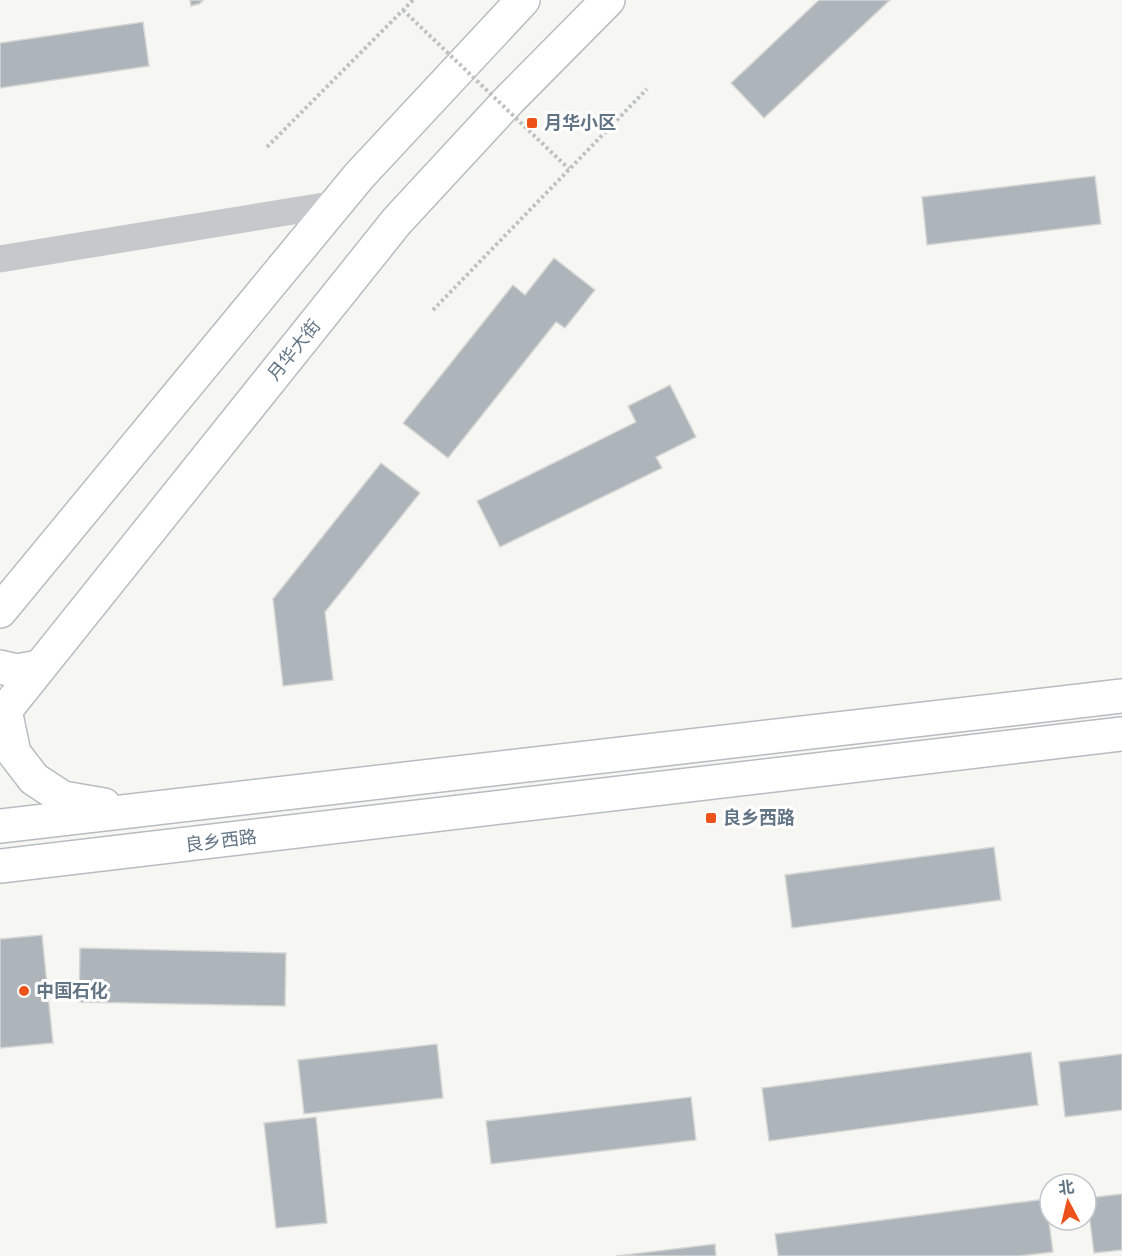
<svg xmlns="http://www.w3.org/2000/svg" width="1122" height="1256" font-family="'Source Sans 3','Noto Sans SC',sans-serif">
	<rect width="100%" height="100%" fill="#f6f6f2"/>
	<g fill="#adb5bb" stroke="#d7d7d5" stroke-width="1.5">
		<path d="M190,0H204L199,4L191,6Z"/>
		<path d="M819,0H890L764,118L731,83Z"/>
		<path d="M143,22L149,66L0,88V43Z"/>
		<path d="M1095,176L1101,224L927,245L922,197Z"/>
		<path d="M554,258L595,290L565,328L556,322L448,458L403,423L513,285L525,295Z"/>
		<path d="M670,385L696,437L656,457L662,468L500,547L477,501L636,422L628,406Z"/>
		<path d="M381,463L420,493L325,612L333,680L283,686L273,599Z"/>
		<path d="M994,847L1001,900L792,928L785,875Z"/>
		<path d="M42,935L53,1043L0,1048V939Z"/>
		<path d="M80,948L286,953L285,1006L79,1002Z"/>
		<path d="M437,1044L443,1098L304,1114L298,1060Z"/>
		<path d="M1031,1052L1038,1105L769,1141L762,1088Z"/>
		<path d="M1122,1054V1110L1065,1117L1059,1062Z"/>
		<path d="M691,1097L696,1140L491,1164L486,1121Z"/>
		<path d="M316,1117L327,1223L276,1228L264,1123Z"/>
		<path d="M1122,1194V1250L1094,1253L1087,1198Z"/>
		<path d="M1046,1199L1053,1252L1019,1256H778L775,1234Z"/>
		<path d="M715,1244L716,1256H616Z"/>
	</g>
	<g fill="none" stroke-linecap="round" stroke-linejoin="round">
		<defs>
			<g id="major">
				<path d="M0,611L359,176L523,0"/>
				<path d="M0,667L17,671L39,667"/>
				<path d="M5,710L14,753L34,779L63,798L104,805"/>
				<path d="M0,717L397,221L509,100L608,0"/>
				<path d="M0,826L1122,696"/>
				<path d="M0,866L1122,734"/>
			</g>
		</defs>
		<use href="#major" stroke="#b8bcc0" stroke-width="36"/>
		<g stroke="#bfc1c3" stroke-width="4" stroke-dasharray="3 3" stroke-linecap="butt">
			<path d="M267,147L413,0"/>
			<path d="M433,310L647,89"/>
		</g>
		<path stroke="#c5c9cc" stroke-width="27" d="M0,259L336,204"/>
		<use href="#major" stroke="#fff" stroke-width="33"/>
		<path stroke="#bfc1c3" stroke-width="4" stroke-dasharray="3 3" stroke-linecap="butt" d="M403,10L569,169"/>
	</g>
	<g fill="#ee521b" stroke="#fff" stroke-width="2">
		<rect x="526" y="117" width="12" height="12" rx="3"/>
		<rect x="705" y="812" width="12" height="12" rx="3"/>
		<circle cx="24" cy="991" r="6"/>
	</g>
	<g text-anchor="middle" stroke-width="6" stroke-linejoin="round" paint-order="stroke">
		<g font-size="18" font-weight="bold" fill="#637585" stroke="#fff" text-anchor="start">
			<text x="544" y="129">月华小区</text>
			<text x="723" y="824">良乡西路</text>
			<text x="36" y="997">中国石化</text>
		</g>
		<g font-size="18" fill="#637585" stroke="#fff">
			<text transform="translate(294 350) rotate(-51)" y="6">月华大街</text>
			<text transform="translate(221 841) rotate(-7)" y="6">良乡西路</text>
		</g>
	</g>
	<g transform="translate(1068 1202) rotate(353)"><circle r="28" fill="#ffffff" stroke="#c1c8ce" stroke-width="1.5"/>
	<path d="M0-4.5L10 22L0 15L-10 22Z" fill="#ee521b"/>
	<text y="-9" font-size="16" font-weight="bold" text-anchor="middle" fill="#637585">北</text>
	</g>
</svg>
